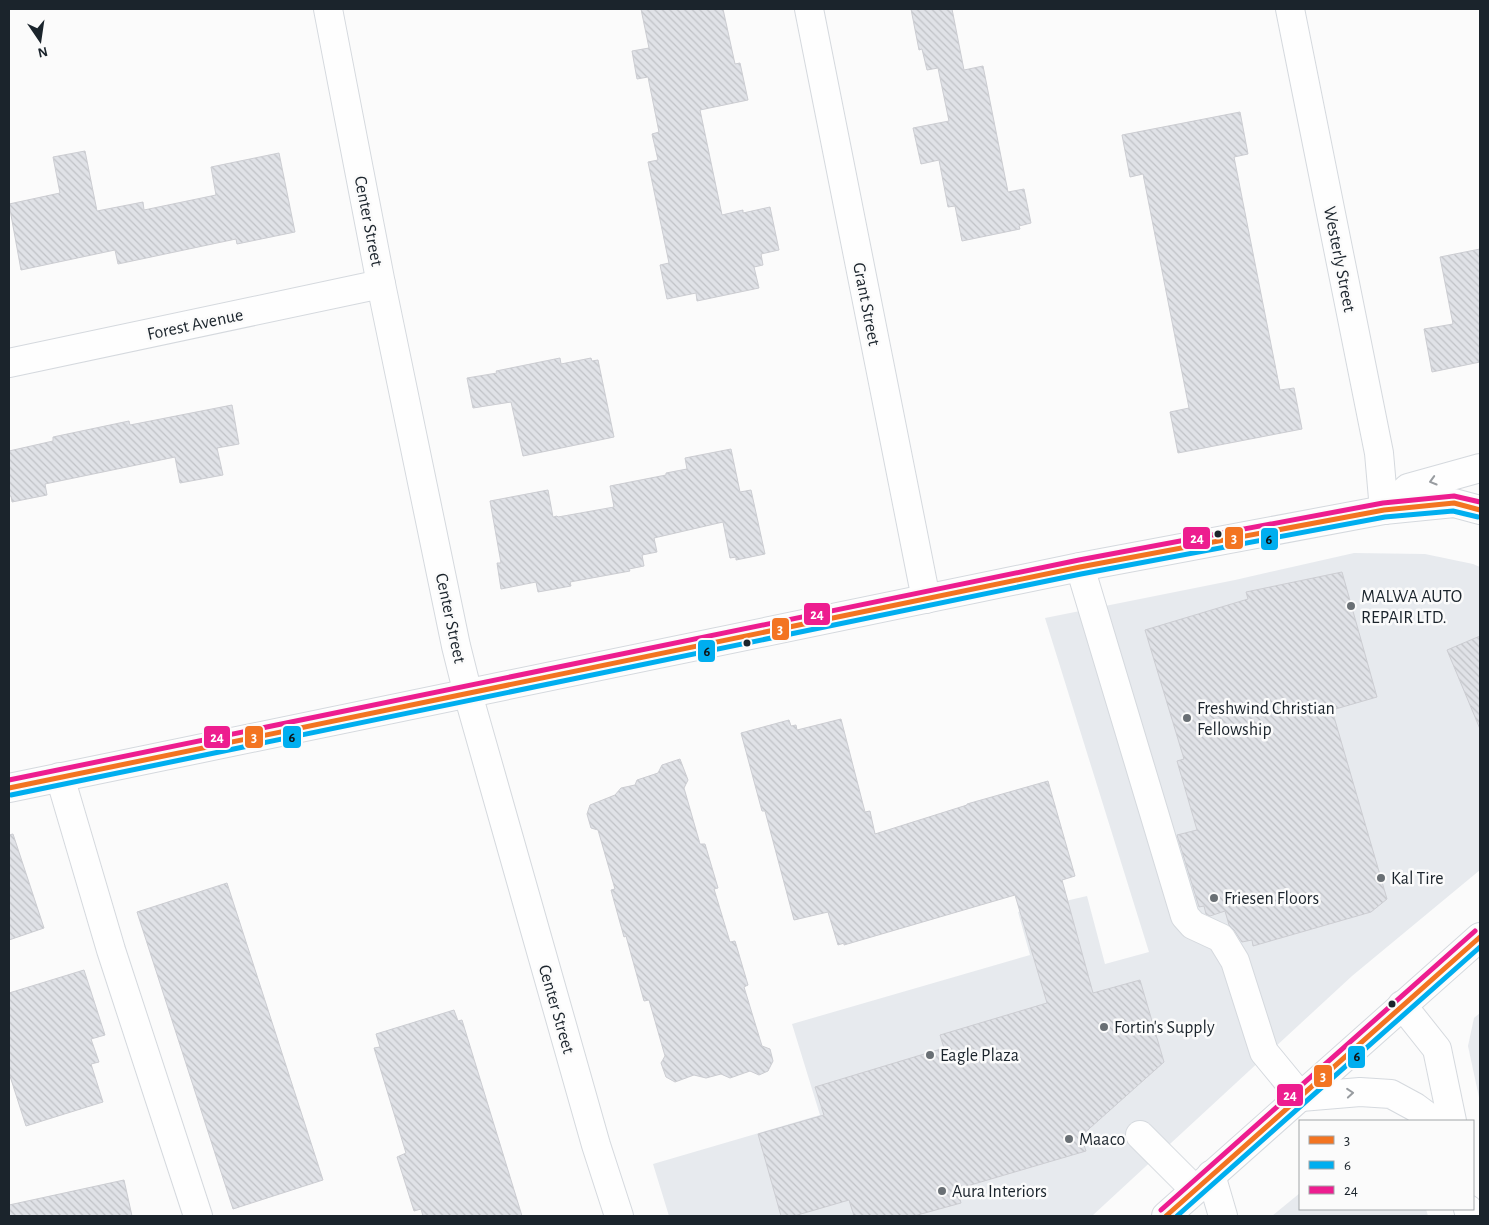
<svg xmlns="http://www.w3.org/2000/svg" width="1489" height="1225" font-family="'Alegreya Sans',sans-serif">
	<defs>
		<pattern id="building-back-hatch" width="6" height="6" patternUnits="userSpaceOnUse" patternTransform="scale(1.25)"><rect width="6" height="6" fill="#e0e2e7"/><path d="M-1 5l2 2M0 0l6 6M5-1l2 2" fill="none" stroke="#c0c2c6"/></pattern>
	</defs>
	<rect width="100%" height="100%" fill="#fbfbfb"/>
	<g fill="#e7eaee">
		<path d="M1354,553L1425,554L1473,564L1480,567V870L1352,976L1092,1216H669L653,1164L820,1115L792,1024L1030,955L1018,912L1087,896L1105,964L1149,952L1045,618L1235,580Z"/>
		<path d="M1480,1013V1102L1468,1046L1474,1018Z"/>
		<path d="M1300,1193V1209H1426L1428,1216H1272Z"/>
	</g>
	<g fill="url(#building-back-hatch)" stroke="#cccdd2">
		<path d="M641,9H723L735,64L740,63L748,100L700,110L722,215L743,210V213L770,207L779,250L761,254L763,265L754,267L759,288L697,301L696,293L667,299L660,265L669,263L648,162L658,160L652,134L659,132L648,77L637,79L632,51L649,48Z"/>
		<path d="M911,9H952L964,70L983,66L1008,192L1024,189L1031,223L1019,226L1020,229L962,241L955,206L948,207L939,160L921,164L913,128L949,121L938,68L927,70L922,49L919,50Z"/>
		<path d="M1240,112L1248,154L1234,157L1280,390L1294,388L1302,429L1178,453L1170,412L1189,408L1143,174L1130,177L1122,135Z"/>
		<path d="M85,151L97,211L143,202L144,210L216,195L211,167L279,153L295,232L237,244L236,239L118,264L115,250L21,270L9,204L60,193L53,157Z"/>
		<path d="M1480,249V362L1432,372L1424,329L1453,324L1440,257Z"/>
		<path d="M560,358L561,364L591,358L592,361L598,360L614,437L523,456L511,402L473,408L467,378L497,373L496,371Z"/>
		<path d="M232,405L239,444L217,448L223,475L180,483L175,457L45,484L47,495L12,502L11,496H9V451L53,441V437L129,421L130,425Z"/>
		<path d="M731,449L740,492L751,490L765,554L736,560V557L730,558L723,522L654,538L657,552L642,555L644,566L629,569L630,571L570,582L571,586L538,592L536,582L501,589L497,563H501L490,501L548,490L553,517L557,516L558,517L614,507L610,486L666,475V473L687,469L685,458Z"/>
		<path d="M1342,572L1377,697L1332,710L1387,899L1371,912L1253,946L1252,940L1242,942L1234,930L1229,925L1225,911L1210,916L1206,914L1204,906L1199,907L1177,835L1197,830L1177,761L1184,759L1145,630L1248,599L1246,592Z"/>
		<path d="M1480,636V729L1447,650Z"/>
		<path d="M841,719L865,812L870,811L875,834L967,805V804L1048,781L1075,876L1062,880L1093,993L1140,980L1164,1062L1081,1136L1086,1151L957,1189L961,1203L914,1216H854L849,1200L794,1216H781L758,1134L824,1115L815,1087L944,1048L940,1035L1047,1003L1015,895L844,945V943L838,945L828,912L794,920L765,811H762L741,733L789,720L791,726L796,725L797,730Z"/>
		<path d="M680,759L688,780L684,788L700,844H705L718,888L714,889L730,942L735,941L748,985L744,987L762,1046L770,1049L773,1061L768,1071L759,1075L750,1071L730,1078L721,1074L706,1078L694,1075L675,1082L666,1077L661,1063L665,1056L649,1000L644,1001L626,936L624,937L611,890L615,889L598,830L591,828L587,814L590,805L615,795L621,788L635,785L637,780L658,773L662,765Z"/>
		<path d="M13,834L44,928L9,940V835Z"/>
		<path d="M227,883L323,1180L233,1209L137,912Z"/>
		<path d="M84,970L105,1035L91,1039L99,1062L91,1064L103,1102L26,1126L9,1073V993Z"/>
		<path d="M454,1010L458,1021L462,1020L522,1216H423L421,1209L414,1211L397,1157L406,1153L374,1048L380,1047L376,1034Z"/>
		<path d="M124,1180L132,1216H9V1205Z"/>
	</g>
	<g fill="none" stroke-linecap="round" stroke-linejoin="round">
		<defs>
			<g id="minor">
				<path d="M328,9L381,284L456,646L468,694L596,1145L619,1216"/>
				<path d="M809,9L926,599"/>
				<path d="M1290,9L1379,453L1384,510"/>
				<path d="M9,363L381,284"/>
				<path d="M1080,567L1185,916L1193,925L1221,938L1235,961L1264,1052L1301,1097"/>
				<path d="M60,777L111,950L198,1216"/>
				<path d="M1402,1005L1437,1049L1452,1121"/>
				<path d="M1140,1135L1195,1190"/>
				<path d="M1211,1175L1223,1216"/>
				<path d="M1468,1209L1470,1216"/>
			</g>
			<g id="major">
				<path d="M1384,510L1408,488L1480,468"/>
				<path d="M9,788L1080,567L1384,510L1454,503L1480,510"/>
				<path d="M1301,1097L1360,1092L1391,1094L1415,1107L1434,1121"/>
				<path d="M1166,1216L1480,937"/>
			</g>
		</defs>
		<use href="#minor" stroke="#d5d9de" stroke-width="30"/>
		<use href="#major" stroke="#d5d9de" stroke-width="30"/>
		<use href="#minor" stroke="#fefefe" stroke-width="28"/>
		<use href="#major" stroke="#fefefe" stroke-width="28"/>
		<defs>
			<g id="bus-1">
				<path d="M9,788L1080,567L1384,510L1454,503L1480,510"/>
				<path d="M1166,1216L1480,937"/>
			</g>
			<g id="bus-2">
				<path d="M11,795L1081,574L1385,517L1453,511L1478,517"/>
				<path d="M1177,1216L1480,947"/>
			</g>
			<g id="bus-3">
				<path d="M9,780L1079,560L1383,503L1454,496L1480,502"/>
				<path d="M1161,1210L1475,931"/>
			</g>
		</defs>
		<use href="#bus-1" stroke="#fbfbfb" stroke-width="9"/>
		<use href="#bus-2" stroke="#fbfbfb" stroke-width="9"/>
		<use href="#bus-3" stroke="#fbfbfb" stroke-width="9"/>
		<use href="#bus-1" stroke="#f37421" stroke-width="5"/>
		<use href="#bus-2" stroke="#00aeef" stroke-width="5"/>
		<use href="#bus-3" stroke="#ed1d8f" stroke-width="5"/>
	</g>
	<defs><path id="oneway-chevron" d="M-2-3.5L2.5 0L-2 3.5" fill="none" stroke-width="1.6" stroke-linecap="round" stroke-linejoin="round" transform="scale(1.25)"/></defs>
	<g stroke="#989ca0">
		<use href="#oneway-chevron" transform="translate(1433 481) rotate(164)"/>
		<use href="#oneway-chevron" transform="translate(1350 1093) rotate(-5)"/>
	</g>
	<g fill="#1b242c" stroke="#fbfbfb" stroke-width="2">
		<circle cx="1218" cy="534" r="4.5"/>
		<circle cx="747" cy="643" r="4.5"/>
		<circle cx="1392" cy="1004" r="4.5"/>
	</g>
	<g fill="#696f74" stroke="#fbfbfb" stroke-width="2">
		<circle cx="1351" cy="606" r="5"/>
		<circle cx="1187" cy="718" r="5"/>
		<circle cx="1381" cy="878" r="5"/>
		<circle cx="1214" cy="898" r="5"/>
		<circle cx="1104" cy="1027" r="5"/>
		<circle cx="930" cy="1055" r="5"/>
		<circle cx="1069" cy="1139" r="5"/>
		<circle cx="942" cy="1191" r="5"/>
	</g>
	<g text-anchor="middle" stroke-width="5" stroke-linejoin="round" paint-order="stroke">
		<g font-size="18" fill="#1b242c" stroke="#fbfbfb">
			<text transform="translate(369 221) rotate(79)" y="6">Center Street</text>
			<text transform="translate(1340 259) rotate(79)" y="6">Westerly Street</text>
			<text transform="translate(867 304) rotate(79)" y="6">Grant Street</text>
			<text transform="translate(195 324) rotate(-12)" y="6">Forest Avenue</text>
			<text transform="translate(451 618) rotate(78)" y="6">Center Street</text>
			<text transform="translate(557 1009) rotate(74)" y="6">Center Street</text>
		</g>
		<g font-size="18" fill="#1b242c" stroke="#fbfbfb" text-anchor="start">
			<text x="1361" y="602">MALWA AUTO<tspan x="1361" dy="21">REPAIR LTD.</tspan></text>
			<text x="1197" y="714">Freshwind Christian<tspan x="1197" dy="21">Fellowship</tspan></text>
			<text x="1391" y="884">Kal Tire</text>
			<text x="1224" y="904">Friesen Floors</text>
			<text x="1114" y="1033">Fortin's Supply</text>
			<text x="940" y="1061">Eagle Plaza</text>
			<text x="1079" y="1145">Maaco</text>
			<text x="952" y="1197">Aura Interiors</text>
		</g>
	</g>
	<g stroke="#fbfbfb" stroke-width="2">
		<rect x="1182" y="526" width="29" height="24" rx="5" fill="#ed1d8f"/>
		<rect x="1224" y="526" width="20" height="24" rx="5" fill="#f37421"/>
		<rect x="1260" y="527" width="19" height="24" rx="5" fill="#00aeef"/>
		<rect x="803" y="602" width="28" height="24" rx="5" fill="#ed1d8f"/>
		<rect x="771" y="617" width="19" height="24" rx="5" fill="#f37421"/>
		<rect x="697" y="639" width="19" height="24" rx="5" fill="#00aeef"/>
		<rect x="282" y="725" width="20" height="24" rx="5" fill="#00aeef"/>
		<rect x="203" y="725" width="28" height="24" rx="5" fill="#ed1d8f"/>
		<rect x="244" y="725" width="20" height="24" rx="5" fill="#f37421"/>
		<rect x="1347" y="1045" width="19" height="24" rx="5" fill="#00aeef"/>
		<rect x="1313" y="1064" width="20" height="24" rx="5" fill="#f37421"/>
		<rect x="1276" y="1083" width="28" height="24" rx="5" fill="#ed1d8f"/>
	</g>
	<g font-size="14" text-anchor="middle" font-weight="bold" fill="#fff">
		<text x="1197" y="543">24</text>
		<text x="1234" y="543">3</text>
		<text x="817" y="619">24</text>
		<text x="780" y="634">3</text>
		<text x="217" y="742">24</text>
		<text x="254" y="742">3</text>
		<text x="1323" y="1081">3</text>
		<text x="1290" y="1100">24</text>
	</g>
	<g font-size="14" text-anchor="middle" font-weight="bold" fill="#111">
		<text x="1269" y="544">6</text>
		<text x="707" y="656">6</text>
		<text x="292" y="742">6</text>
		<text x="1357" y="1061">6</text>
	</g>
	<rect width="1489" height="1225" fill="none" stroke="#1b242c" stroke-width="20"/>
	<rect x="1299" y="1120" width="175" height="90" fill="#fbfbfb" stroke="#a1a5a8"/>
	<rect x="1309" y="1136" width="25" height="8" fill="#f37421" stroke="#a1a5a8"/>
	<text x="1344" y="1145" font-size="15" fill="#1b242c">3</text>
	<rect x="1309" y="1161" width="25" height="8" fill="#00aeef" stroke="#a1a5a8"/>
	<text x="1344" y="1170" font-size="15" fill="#1b242c">6</text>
	<rect x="1309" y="1186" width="25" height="8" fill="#ed1d8f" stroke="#a1a5a8"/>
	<text x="1344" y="1195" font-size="15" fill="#1b242c">24</text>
	<g transform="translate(40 40) rotate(167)" stroke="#fbfbfb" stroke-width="4" paint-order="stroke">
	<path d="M0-4L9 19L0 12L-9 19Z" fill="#1b242c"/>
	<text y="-8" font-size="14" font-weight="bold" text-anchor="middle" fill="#1b242c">N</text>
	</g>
</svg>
